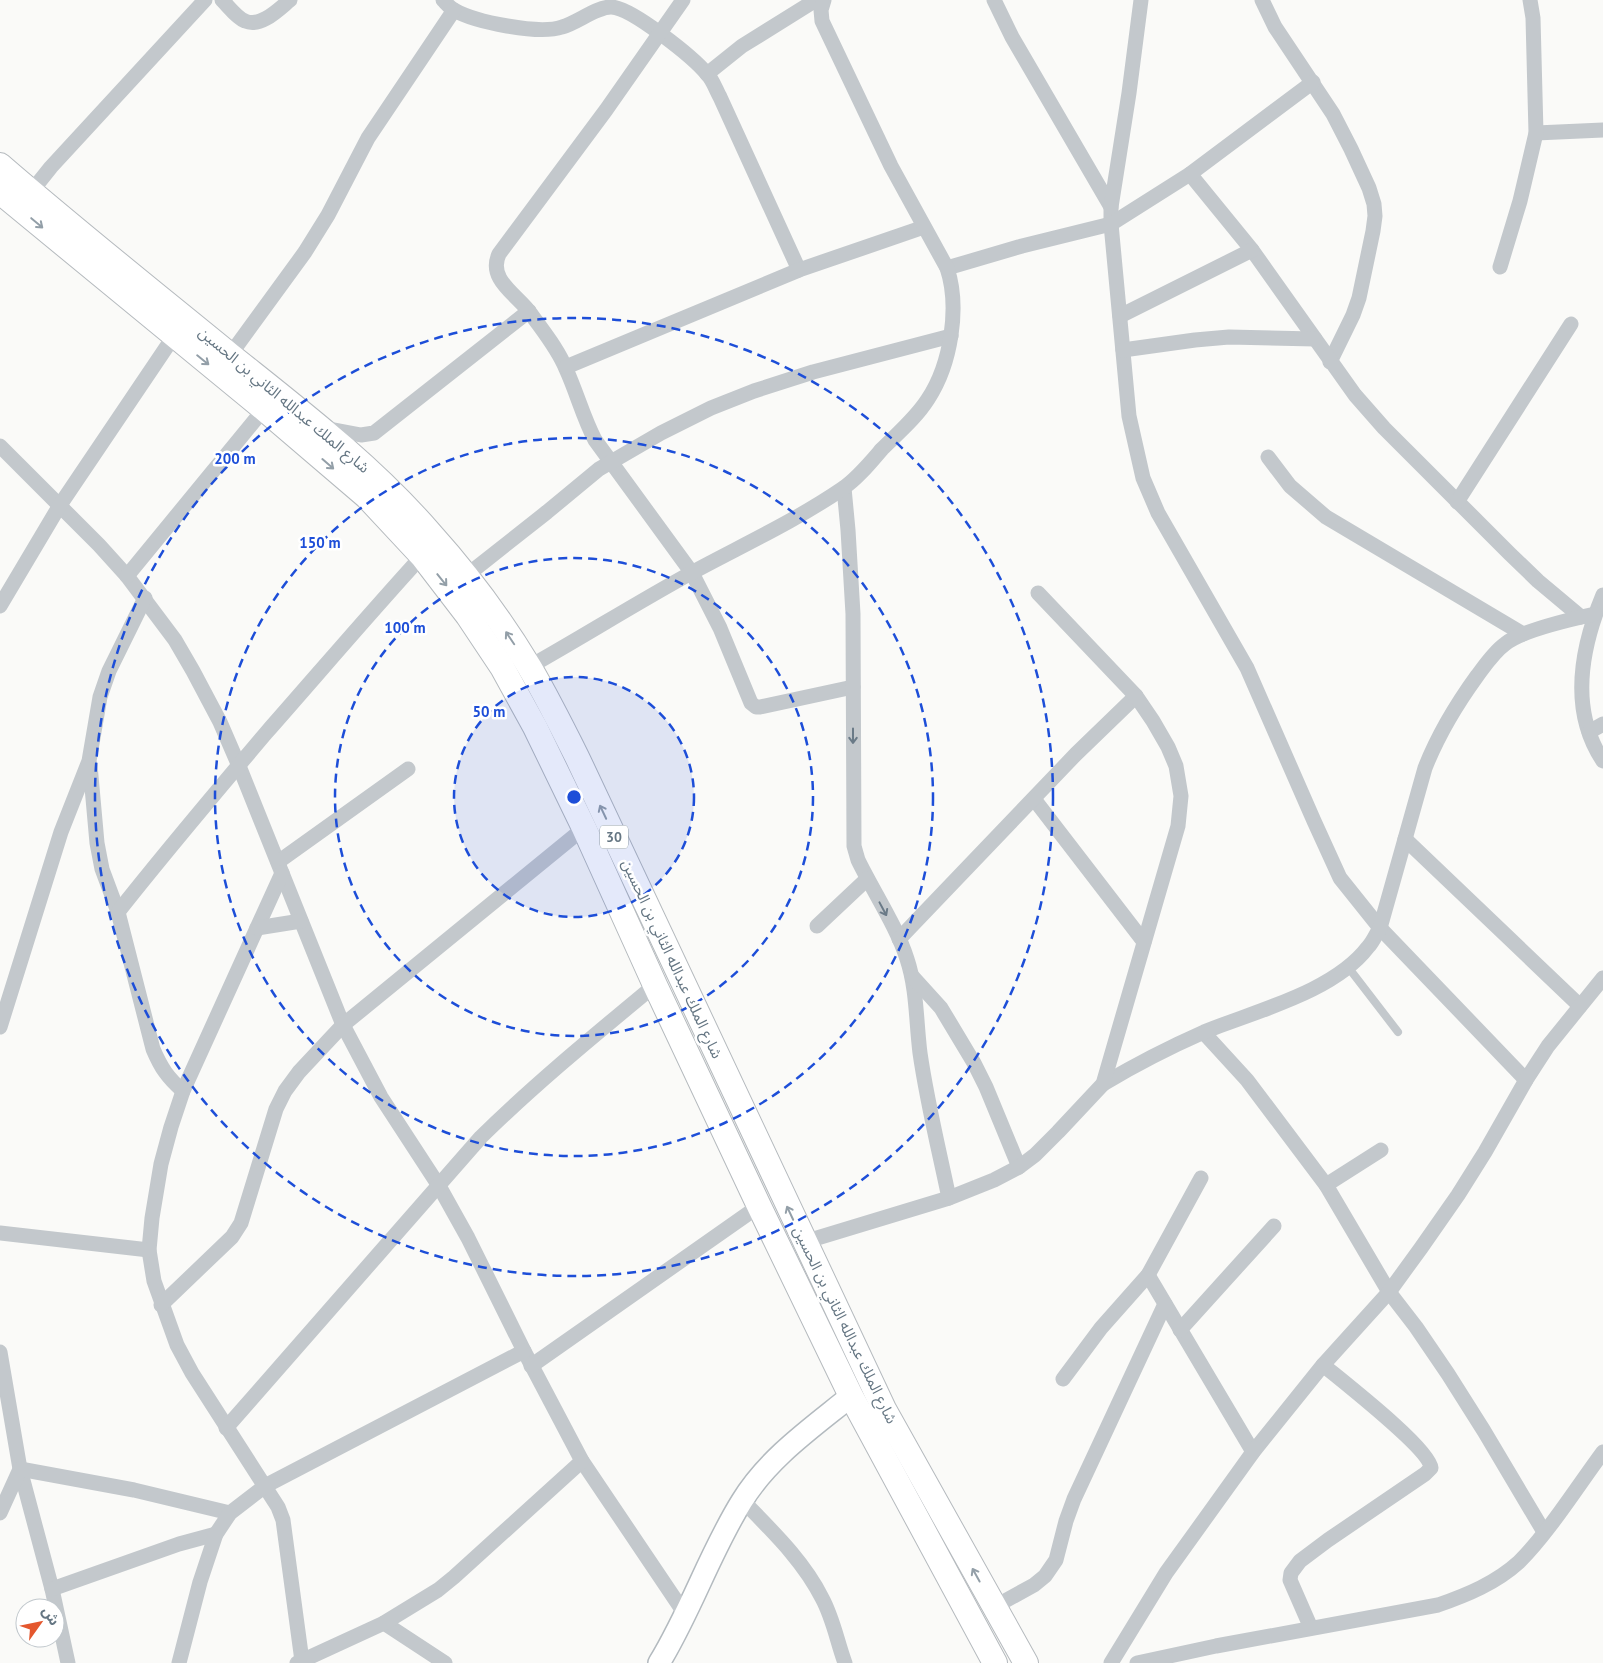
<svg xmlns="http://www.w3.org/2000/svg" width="1603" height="1663" font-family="'PT Sans','Noto Sans Arabic',sans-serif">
	<rect width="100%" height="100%" fill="#fafaf8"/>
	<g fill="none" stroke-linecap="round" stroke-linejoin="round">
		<defs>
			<path id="secondary" d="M659,1663C691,1611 710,1552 742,1501C768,1458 813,1427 851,1396"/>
			<g id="primary">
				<path d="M0,165C75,230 153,292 230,355C300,411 371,465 430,533C467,574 501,620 530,668C547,697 562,727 577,757L884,1409L1026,1663"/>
				<path d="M0,192L264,409L367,497L422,556L468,616L502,667L535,727L584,828L655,985L759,1206L851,1396L995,1663"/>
			</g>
		</defs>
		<use href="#secondary" stroke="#b3babf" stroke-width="24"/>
		<use href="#primary" stroke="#b5babe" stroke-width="26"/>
		<path stroke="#c3c8cc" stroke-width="8" d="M1348,967L1398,1032"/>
		<g stroke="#c3c8cc" stroke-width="15">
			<path d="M222,0C229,7 237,18 245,21C261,28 279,9 290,0"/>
			<path d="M443,0C446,3 450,8 454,10C475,22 539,35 562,27C577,23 596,7 611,7C631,7 694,58 707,74C713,80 716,90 720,97L799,270"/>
			<path d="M683,0L606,110L499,254C487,280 518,295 531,314C543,331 558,349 566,369C577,393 583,417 595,440L692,573L720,628L751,703L756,707H760L853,687"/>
			<path d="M994,0L1012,37L1111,207"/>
			<path d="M1141,0L1129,93L1111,207V224L1129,416L1143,478L1158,513L1247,668L1314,821L1340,878L1380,928L1526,1080"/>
			<path d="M1262,0L1275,27L1333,114L1351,149L1369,188L1374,204L1375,216L1373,231L1359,298L1353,315L1330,362"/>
			<path d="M707,74L742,46L816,0"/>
			<path d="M1536,133L1603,130"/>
			<path d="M1190,174L1252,250L1355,395L1384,428L1510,554L1538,581L1581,617"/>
			<path d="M31,192L51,167L205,0"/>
			<path d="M1500,267L1520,201L1536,133L1533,18L1530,0"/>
			<path d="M947,268L1022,246L1111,224L1190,174L1313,82"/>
			<path d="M1120,316L1252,250"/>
			<path d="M1123,350L1195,340L1229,337L1315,339"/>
			<path d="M230,355L305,252L328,215L368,138L454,10"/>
			<path d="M566,367L799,270L924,227"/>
			<path d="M324,428L361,435L374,433L529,311"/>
			<path d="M0,446L99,545L127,576L175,640L193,671L220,722L239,766L343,1025L381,1097L439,1186L468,1238L524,1351L582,1461L685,1614"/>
			<path d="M1268,457L1290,486L1326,517L1523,634"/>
			<path d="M844,488L848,530L853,614L854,846L858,860C873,891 897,927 907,959C917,989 916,1021 920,1053C927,1102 939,1150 949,1198"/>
			<path d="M1457,502L1571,324"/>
			<path d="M127,576L264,409"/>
			<path d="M466,576L547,512L599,469L661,433L711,408L754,391L813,372L951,336"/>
			<path d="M1603,595C1581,648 1569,710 1603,761"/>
			<path d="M0,606L60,505L174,336"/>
			<path d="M529,667C584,636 638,602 693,572C743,545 795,521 842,489C857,479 870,463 882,449C898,433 916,418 928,399C951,364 960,307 947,268L891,166L822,21L821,10L824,0"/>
			<path d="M1589,732L1603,724"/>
			<path d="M90,765L97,843L102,869L118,912"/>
			<path d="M1034,799L1144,942"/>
			<path d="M1405,839L1580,1006"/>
			<path d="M278,862L408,769"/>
			<path d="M282,873L183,1091L171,1127L161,1164L152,1218L149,1250L154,1281L177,1345L192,1373L278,1507L283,1520L302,1661"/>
			<path d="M817,926L867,879"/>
			<path d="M257,928L301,921"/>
			<path d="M899,939L1076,754L1136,696"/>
			<path d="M912,976L941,1008L974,1063L986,1087L1019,1167"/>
			<path d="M0,1027L61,832L89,761L100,697L109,671L145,598"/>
			<path d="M1204,1033L1247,1080L1326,1185L1389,1292L1416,1327L1448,1374L1484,1431L1544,1532"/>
			<path d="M1103,1084C1135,1065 1170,1047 1204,1032C1255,1011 1334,992 1368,947C1373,942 1376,934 1380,928L1425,768C1438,735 1456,705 1477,676C1486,664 1494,652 1505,644C1522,630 1572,619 1595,614"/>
			<path d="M183,1091C168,1078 161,1068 153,1049L118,912C166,851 216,792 266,733C318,674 369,614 422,556"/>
			<path d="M1326,1185L1381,1150"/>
			<path d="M0,1233L149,1250"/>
			<path d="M804,1242L949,1198L994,1180L1019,1167L1035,1155L1058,1132L1103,1084L1178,826L1181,796L1176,766L1168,747L1153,721L1136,696L1038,593"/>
			<path d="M1148,1275L1253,1452"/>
			<path d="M161,1305L232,1237L241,1223L276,1109L285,1091L299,1072L343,1025L584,828"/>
			<path d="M1180,1330L1274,1226"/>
			<path d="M0,1352L20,1469L52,1589L68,1663"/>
			<path d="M531,1366L759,1206"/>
			<path d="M1063,1379L1101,1328L1148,1275L1201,1178"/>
			<path d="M226,1428L481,1137C536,1083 596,1034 655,985"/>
			<path d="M742,1500C771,1530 803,1560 822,1598C833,1618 837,1641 845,1663"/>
			<path d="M0,1513L20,1469L134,1490L230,1513"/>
			<path d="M52,1589L179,1544L216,1534"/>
			<path d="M994,1607L1034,1585L1045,1576L1056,1560L1066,1521L1074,1499L1165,1304"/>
			<path d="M384,1623L445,1663"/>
			<path d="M1311,1628L1290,1580L1291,1573L1300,1561L1328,1540L1425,1474L1431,1468C1430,1449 1341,1380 1323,1365"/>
			<path d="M179,1663L200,1582L216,1534L230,1513L265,1486L524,1351"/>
			<path d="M297,1663L384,1623L438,1590L454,1577L582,1461"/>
			<path d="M1111,1663L1166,1573L1253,1452L1323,1365L1389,1292L1421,1248L1458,1195L1485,1152L1526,1080L1548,1046L1603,978"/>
			<path d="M1137,1663L1216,1646L1438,1605C1467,1595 1496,1583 1519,1562C1549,1532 1577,1487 1603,1452"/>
		</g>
		<use href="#secondary" stroke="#fff" stroke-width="21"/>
		<use href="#primary" stroke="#fff" stroke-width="24"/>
	</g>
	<defs><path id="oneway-shaft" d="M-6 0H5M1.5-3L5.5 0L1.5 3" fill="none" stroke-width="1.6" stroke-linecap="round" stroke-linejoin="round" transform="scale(1.25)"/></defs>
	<g stroke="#939fa8">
		<use href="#oneway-shaft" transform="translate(37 223) rotate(40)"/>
		<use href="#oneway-shaft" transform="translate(203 360) rotate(39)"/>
		<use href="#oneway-shaft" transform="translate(328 464) rotate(41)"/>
		<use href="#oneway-shaft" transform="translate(442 580) rotate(51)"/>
		<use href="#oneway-shaft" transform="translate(510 638) rotate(-124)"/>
		<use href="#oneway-shaft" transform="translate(603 812) rotate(-115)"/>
		<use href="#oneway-shaft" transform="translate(790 1213) rotate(-115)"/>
		<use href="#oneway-shaft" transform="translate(976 1575) rotate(-119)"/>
	</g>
	<g stroke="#6a7a87">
		<use href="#oneway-shaft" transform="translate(853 736) rotate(90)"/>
		<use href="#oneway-shaft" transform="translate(883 909) rotate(62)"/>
	</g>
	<circle cx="574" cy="797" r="120" fill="#1d4ed8" fill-opacity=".12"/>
	<g fill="none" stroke="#1d4ed8" stroke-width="2.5" stroke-dasharray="9 6">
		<circle cx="574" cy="797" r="120"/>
		<circle cx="574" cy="797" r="239"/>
		<circle cx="574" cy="797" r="359"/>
		<circle cx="574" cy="797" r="479"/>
	</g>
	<g text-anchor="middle" stroke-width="5" stroke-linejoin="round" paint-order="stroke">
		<rect fill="#fff" stroke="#939fa8" stroke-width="1" x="600" y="825.5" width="28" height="23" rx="4"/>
		<g font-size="14" font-weight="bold" fill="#657683">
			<text x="614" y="842">30</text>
		</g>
		<g font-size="15" fill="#657683" stroke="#fff">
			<text transform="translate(284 400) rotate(40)" y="5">شارع الملك عبدالله الثاني بن الحسين</text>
			<text transform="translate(672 959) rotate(65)" y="5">شارع الملك عبدالله الثاني بن الحسين</text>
			<text transform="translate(845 1325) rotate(64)" y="5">شارع الملك عبدالله الثاني بن الحسين</text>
		</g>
	</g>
	<circle cx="574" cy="797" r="8" fill="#1d4ed8" stroke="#fff" stroke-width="2.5"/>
	<g font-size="15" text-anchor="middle" font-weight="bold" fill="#1d4ed8" stroke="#fff" stroke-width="5" stroke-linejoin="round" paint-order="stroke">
		<text x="235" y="464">200 m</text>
		<text x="320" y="548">150 m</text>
		<text x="405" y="633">100 m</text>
		<text x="489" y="717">50 m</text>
	</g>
	<g transform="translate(40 1623) rotate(57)"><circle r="24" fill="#ffffff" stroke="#c1c8cd"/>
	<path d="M0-4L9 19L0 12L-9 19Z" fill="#e4572e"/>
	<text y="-8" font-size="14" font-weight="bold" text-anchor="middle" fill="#657683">ش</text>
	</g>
</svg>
